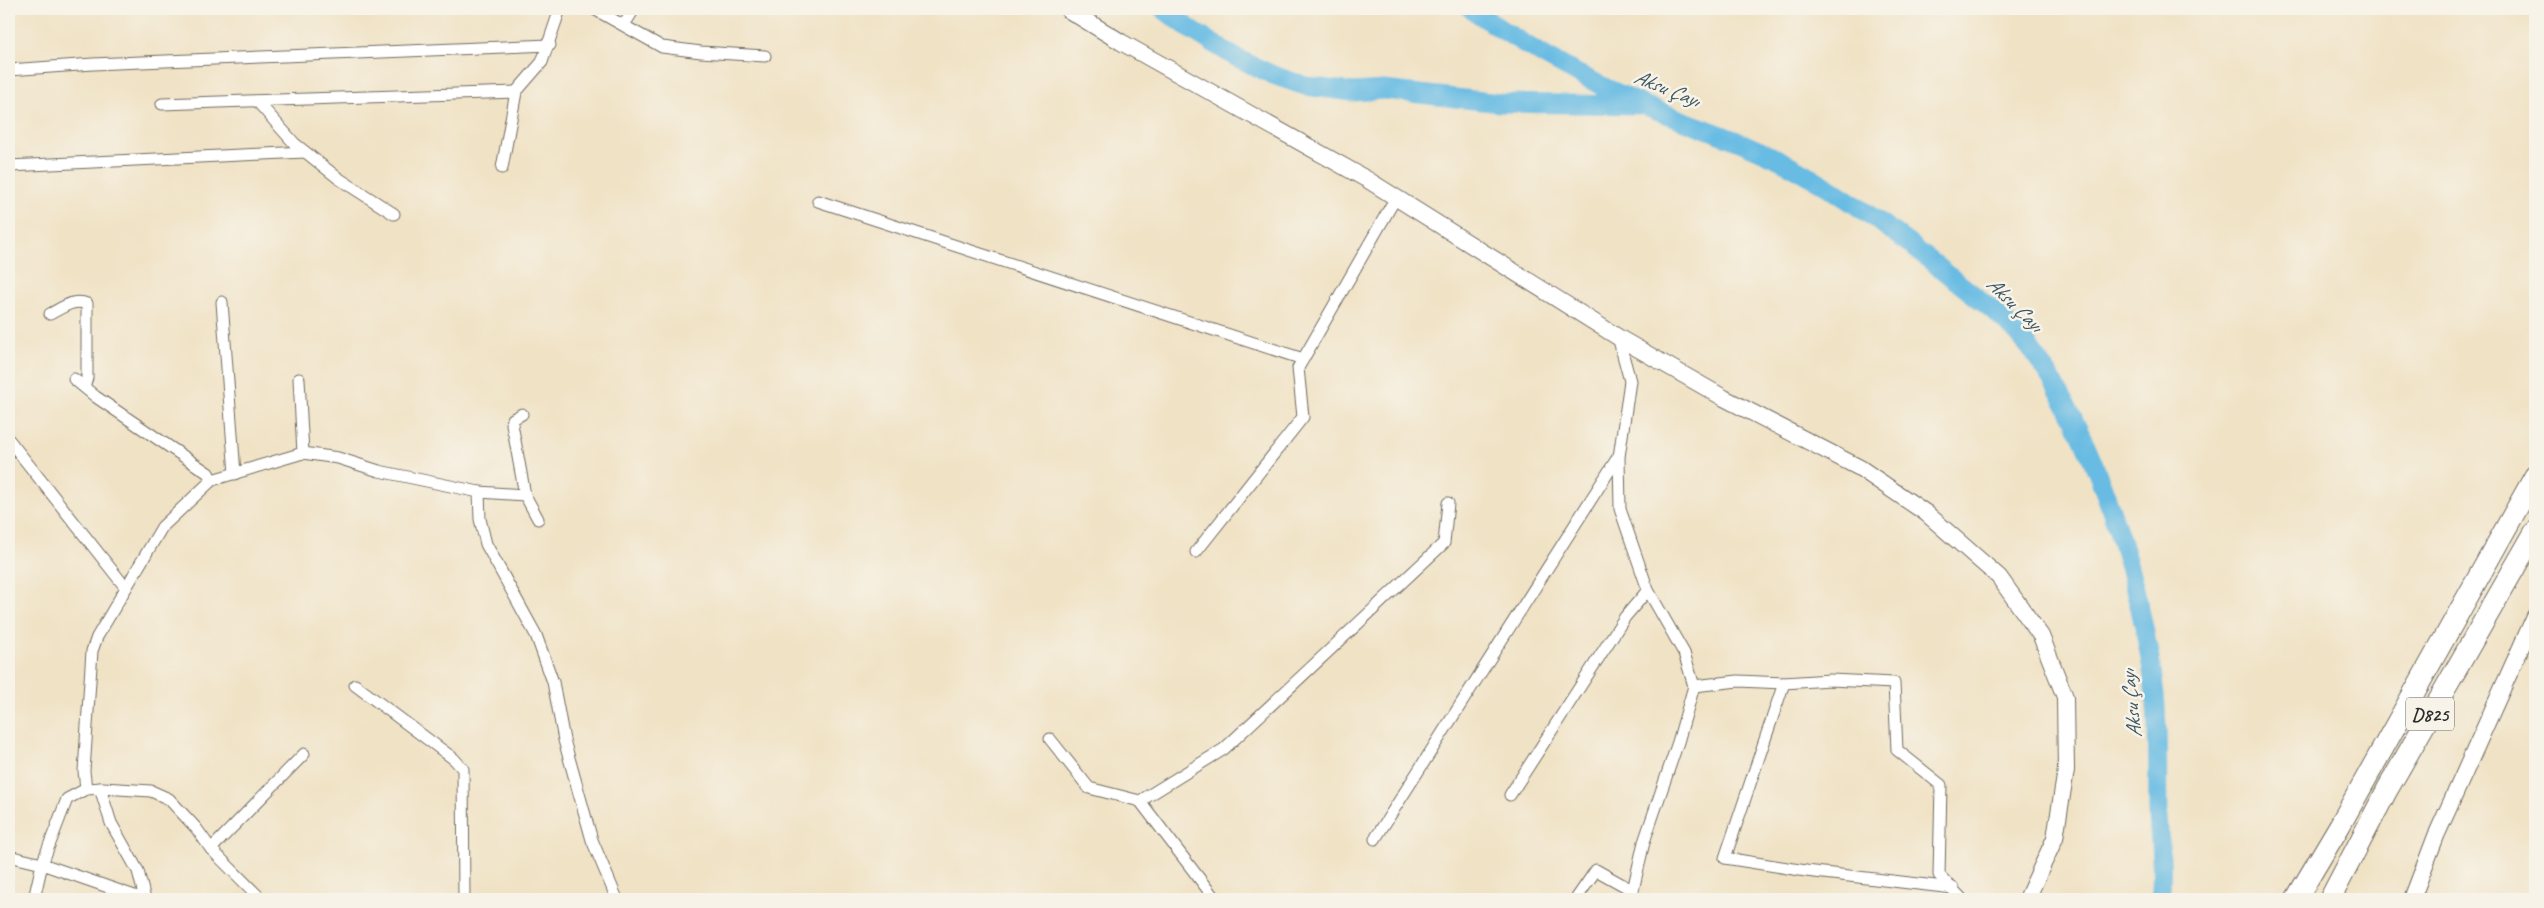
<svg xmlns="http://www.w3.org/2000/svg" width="2544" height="908" font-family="Caveat,sans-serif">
	<rect width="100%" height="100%" fill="#f7f3e8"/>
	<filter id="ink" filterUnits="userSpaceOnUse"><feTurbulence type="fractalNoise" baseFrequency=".02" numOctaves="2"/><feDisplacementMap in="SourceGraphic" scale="10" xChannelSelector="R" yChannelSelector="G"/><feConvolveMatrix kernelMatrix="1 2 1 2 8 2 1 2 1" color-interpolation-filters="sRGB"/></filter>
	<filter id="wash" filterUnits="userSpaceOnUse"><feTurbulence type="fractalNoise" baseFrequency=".0096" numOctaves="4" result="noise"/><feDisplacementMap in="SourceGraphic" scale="20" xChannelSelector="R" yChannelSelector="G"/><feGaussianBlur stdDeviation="1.12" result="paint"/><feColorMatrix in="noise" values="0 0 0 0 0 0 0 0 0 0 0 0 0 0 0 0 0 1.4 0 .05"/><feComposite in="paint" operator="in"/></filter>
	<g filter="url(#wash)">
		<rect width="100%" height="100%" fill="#f0e2c5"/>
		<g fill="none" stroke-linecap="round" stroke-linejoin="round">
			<g stroke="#67bbe3" stroke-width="19">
				<path d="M1163,9L1193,31L1235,57L1273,75L1305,86L1353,92L1384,90L1500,103L1639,105"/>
				<path d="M1471,9C1525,47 1583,79 1644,105C1696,127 1749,142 1799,170C1853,200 1903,238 1951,277C1979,299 2007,319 2029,347C2094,430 2144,591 2155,695C2159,734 2157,773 2158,813C2159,842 2164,870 2160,899"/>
			</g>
		</g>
	</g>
	<g filter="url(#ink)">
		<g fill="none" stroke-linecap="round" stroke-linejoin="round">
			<defs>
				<g id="street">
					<path d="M594,9L662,47L701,52L765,56"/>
					<path d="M624,25L634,9"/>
					<path d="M9,70L93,64L550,45"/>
					<path d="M257,101L294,143L338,178L394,214"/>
					<path d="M162,104L516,92"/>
					<path d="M9,166L305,152"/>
					<path d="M502,168L516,92L542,62L560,9"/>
					<path d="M818,201L1303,359"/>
					<path d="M222,302L235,474"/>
					<path d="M50,314C62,308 74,298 87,304V378L84,387"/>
					<path d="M1621,339L1620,344L1630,381L1619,457L1620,509L1648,590L1684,653L1694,686L1678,742L1644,842L1631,899"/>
					<path d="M74,379L96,397L208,473L212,480"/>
					<path d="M299,379L303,453"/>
					<path d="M522,414L513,419L512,424L525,495L538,519"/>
					<path d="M9,440L126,588"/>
					<path d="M479,492L525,495"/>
					<path d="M1196,552L1303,417L1298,368L1395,199"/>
					<path d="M1784,683L1725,858L1806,871L1953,888"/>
					<path d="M355,685L454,759L463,769L464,899"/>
					<path d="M1694,686L1738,681L1784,683L1830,680L1894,683L1897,750L1941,785L1939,875L1962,899"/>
					<path d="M1050,739L1089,788L1140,801L1215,899"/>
					<path d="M100,788L111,823L138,871L145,899"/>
					<path d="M86,789L84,771L92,651L97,637L162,527L212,480L303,453L338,458L379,471L479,492L480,519L486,544L536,635L553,682L564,740L592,840L617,899"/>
					<path d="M1510,795L1625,617L1648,590"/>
					<path d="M1140,801L1224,749L1444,543L1448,503"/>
					<path d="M1375,839L1618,457"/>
					<path d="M211,849L304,754"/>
					<path d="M9,856L42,864L143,899"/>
					<path d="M34,899L42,864L67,799L86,789L103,788L151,791L169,799L196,828L211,849L261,899"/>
					<path d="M1576,899L1596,870L1632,890"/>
				</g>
				<g id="secondary">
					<path d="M1067,9L1121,42L1368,180L1621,339L1724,398L1860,468L1926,513L1999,577L2041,636L2065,697L2066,770L2055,838L2027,899"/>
					<path d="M2412,899L2436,836L2535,616"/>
				</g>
				<g id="highway">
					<path d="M2296,899L2340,825L2535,476"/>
					<path d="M2330,899L2387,790L2535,532"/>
				</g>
			</defs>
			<use href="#street" stroke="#706b61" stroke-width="13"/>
			<use href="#secondary" stroke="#706b61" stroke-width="18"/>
			<use href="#highway" stroke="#706b61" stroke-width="23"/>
			<use href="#street" stroke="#fff" stroke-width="11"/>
			<use href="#secondary" stroke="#fff" stroke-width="16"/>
			<use href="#highway" stroke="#fff" stroke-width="21"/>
		</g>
	</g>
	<g text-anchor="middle" stroke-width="5" stroke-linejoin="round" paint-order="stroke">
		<rect fill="#f7f3e8" stroke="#686764" stroke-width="1" x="2406" y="697.5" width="48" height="33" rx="4"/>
		<g font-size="19" font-weight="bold" fill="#2b2b2b">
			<text x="2430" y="721">D825</text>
		</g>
		<g font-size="21" font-style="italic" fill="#3d5662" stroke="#f7f3e8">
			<text transform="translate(1667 88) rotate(22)" y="7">Aksu Çayı</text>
			<text transform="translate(2015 304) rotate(44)" y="7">Aksu Çayı</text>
			<text transform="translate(2131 704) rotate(-96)" y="7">Aksu Çayı</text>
		</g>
	</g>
	<rect width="2544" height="908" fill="none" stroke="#f7f3e8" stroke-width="30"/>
</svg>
